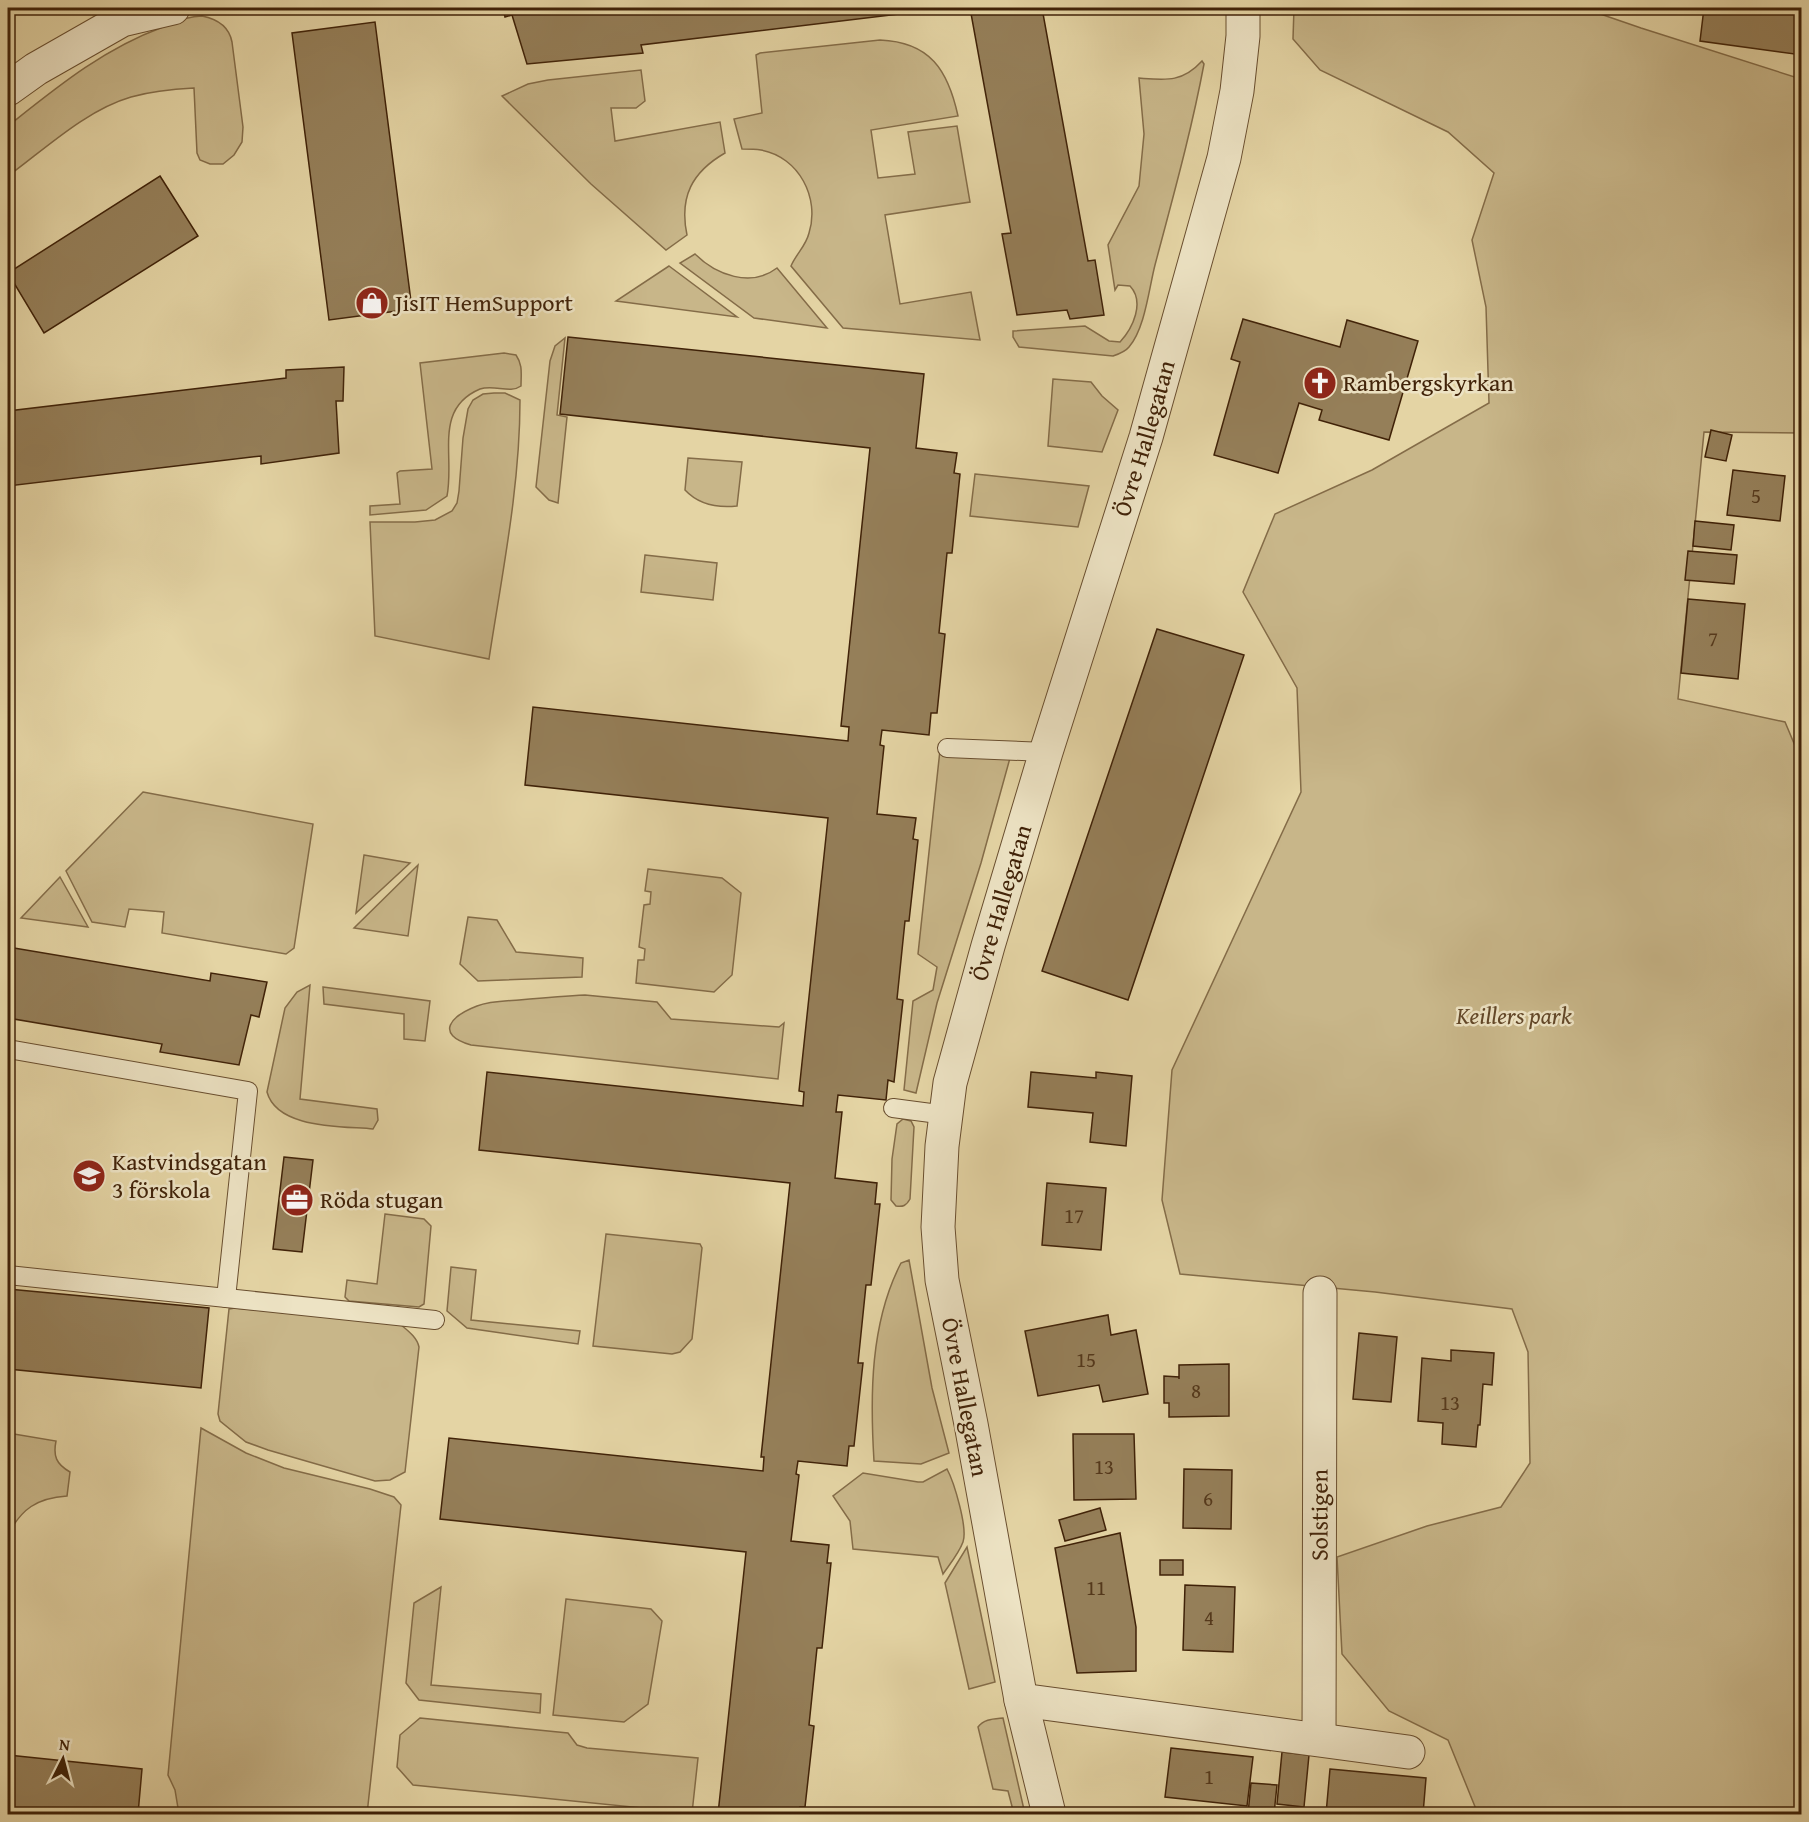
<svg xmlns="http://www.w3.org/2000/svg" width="1809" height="1822" font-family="'Gentium Book Plus',serif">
	<rect width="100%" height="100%" fill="#e4d4a4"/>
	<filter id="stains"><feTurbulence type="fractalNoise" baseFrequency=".00333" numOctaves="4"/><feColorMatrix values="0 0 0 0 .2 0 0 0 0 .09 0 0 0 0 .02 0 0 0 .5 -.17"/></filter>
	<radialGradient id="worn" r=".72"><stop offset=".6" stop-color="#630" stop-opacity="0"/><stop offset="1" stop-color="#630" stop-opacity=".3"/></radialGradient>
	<g fill="#c8b689" stroke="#846c48" stroke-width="1.5">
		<path d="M1294,8H1583L1641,28L1801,79V433L1704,432L1678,699L1785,722L1801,760V1814H1478L1448,1740L1389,1711L1342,1654L1337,1557L1427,1526L1501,1507L1530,1463L1528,1352L1512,1309L1375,1292L1180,1274L1162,1200L1172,1070L1301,792L1297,688L1243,592L1275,514L1372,470L1489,403L1486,307L1472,240L1494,173L1448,132L1320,70L1293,39Z"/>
		<path d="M202,16C217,19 229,26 232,42L243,127L242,142L234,155L223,164H210L200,160L197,153L194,88C173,89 152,91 131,97C86,110 45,149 8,176V126C57,87 103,49 163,27C176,22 188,16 202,16Z"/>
		<path d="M880,40C930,42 948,70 958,116L871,130L878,178L915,174L908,132L957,126L970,202L885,215L900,304L971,292L980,340L843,328L791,266C796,254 806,246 809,233C820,198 799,157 761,150C755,149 748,149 742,149L734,119L762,113L756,55L760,53Z"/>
		<path d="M1202,61L1204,64C1191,133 1173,197 1155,265C1149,288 1145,329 1129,347C1125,352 1119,354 1113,356L1019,347L1013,337V331L1085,326L1109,341L1120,342C1133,328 1145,302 1130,286L1118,285L1115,290L1108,245L1139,186L1144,134L1139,78C1165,80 1182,83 1202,61Z"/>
		<path d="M641,70L645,101L636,108H611L615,141L720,122L725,153C692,172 679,197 687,235L666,250L591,184L502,96L528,84L548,80Z"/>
		<path d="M695,254C716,275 751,288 777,268L827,328L754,318L680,263Z"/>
		<path d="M669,266L737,317L616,301Z"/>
		<path d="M565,338L557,415L567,417L558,503L549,500L536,487L550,361L555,346Z"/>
		<path d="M504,353L516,355C523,365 521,374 521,386C510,394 494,384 480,389C433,409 455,456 447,496L426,510L370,515V506L400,504L397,473L400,471L432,469L420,363Z"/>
		<path d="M1053,379L1091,382L1102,396L1118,410L1102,452L1048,446Z"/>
		<path d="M494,393H505L520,400C520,487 502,574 489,659L375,636L370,522H415L435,520L452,511L457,503L459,491L463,438L468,409L473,400L483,394Z"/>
		<path d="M688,458L742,462L737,506C718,508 699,505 685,490Z"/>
		<path d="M975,474L1089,486L1078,527L970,516Z"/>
		<path d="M645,555L717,563L713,600L641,592Z"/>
		<path d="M940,750L1010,758L981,863L937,1003L916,1093L904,1090L913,1001L933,990L937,967L918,954Z"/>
		<path d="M143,792L313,824L294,948L286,954L162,933L164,912L129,909L125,927L92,922L66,871Z"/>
		<path d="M364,855L410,863L356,913Z"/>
		<path d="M418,865L408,936L354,928Z"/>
		<path d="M648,869L722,878L741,893L732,975L714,992L636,983L638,960H644L645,949L639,947L644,905L650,904L651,892L645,891Z"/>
		<path d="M60,877L88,927L21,918Z"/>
		<path d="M468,917L497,920L516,952L583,958L582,977L478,981L460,964Z"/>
		<path d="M310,985L300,1099L377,1109L378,1120L373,1129C342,1126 277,1129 267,1092L285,1008L297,992Z"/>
		<path d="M323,987L430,1001L425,1041L404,1039V1014L324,1004Z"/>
		<path d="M585,995L657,1002L671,1019L779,1027L784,1023L778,1079L471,1045C434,1034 451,1016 477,1006C490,1001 505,1001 519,1000C541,998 563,996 585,995Z"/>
		<path d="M903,1119L911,1121L914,1127L910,1199C906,1206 903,1207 896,1206L891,1200L892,1159L897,1124Z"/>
		<path d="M385,1214L424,1219L431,1226L424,1304L419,1307L349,1301L345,1297L347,1280L377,1284Z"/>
		<path d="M606,1234L700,1244L702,1248L692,1339L680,1352L672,1354L593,1346Z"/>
		<path d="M909,1260L932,1388L949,1453L921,1464L874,1461C870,1396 870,1323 901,1263Z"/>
		<path d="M451,1267L476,1270L471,1320L580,1331L578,1344L467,1328L447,1311Z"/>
		<path d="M235,1308L400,1324C407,1330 417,1337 419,1347L405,1472L390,1480L375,1481L268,1450L246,1442L220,1421L218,1414L229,1309Z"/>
		<path d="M201,1428L246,1453L284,1468L370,1489L394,1497L401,1505L367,1814H179L175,1790L168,1775Z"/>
		<path d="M8,1433L56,1441C53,1456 56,1464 70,1472L67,1496C37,1498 21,1509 8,1535Z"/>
		<path d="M947,1469C954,1482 968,1528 963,1542C959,1553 950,1564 943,1574L938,1557L853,1549L850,1521L833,1496L863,1473L918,1482H923Z"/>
		<path d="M967,1547L995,1682L969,1689L945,1583Z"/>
		<path d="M441,1587L431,1685L541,1694L540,1713L419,1700L406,1683L414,1603Z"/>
		<path d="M566,1599L651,1609L662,1621L648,1704L624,1722L553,1715Z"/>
		<path d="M420,1718L568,1733L577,1745L587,1748L698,1758L692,1813L413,1785L397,1767L400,1735Z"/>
		<path d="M1003,1718L1025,1814H1014L1008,1791L993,1789L978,1727C984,1719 993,1719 1003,1718Z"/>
	</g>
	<g fill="#957f59" stroke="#402208" stroke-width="1.5">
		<path d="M503,8H949L641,45L643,53L527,64L512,15L505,17Z"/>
		<path d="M970,8H1042L1088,261L1095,260L1104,315L1070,319L1067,310L1017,315L1002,234L1011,233Z"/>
		<path d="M1704,8H1802V55L1700,41Z"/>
		<path d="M375,22L412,309L329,320L292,33Z"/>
		<path d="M160,176L198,236L44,333L8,273Z"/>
		<path d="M1243,319L1340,347L1347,320L1418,341L1389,440L1319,420L1322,410L1299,403L1278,473L1214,455L1240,362L1231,359Z"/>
		<path d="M568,337L924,374L916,448L957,453L954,473L960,474L952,553H947L939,633L945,634L937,713H931L929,735L882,730L880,745L884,746L877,814L916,818L913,839L918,840L909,921H905L897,999L903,1000L894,1082L888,1080L886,1100L838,1095L836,1112H842L835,1178L877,1183L875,1204H880L871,1285H866L858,1363H863L854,1446H849L847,1466L798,1461L796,1474L799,1475L791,1541L829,1545L827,1563H831L822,1648H817L809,1725L814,1726L805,1807H800L799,1814H718L746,1552L440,1519L449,1438L763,1471L764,1457H761L790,1183L479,1150L487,1072L803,1106L804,1092L799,1091L828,818L525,785L533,707L848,741L849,727L841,726L870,448L560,414Z"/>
		<path d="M344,367L343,401H336L339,453L261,464V456L8,486V411L286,378V370Z"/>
		<path d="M1711,430L1732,435L1726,461L1705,457Z"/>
		<path d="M1733,470L1785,476L1780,521L1727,515Z"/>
		<path d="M1695,521L1734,525L1731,550L1693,546Z"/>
		<path d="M1688,551L1737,555L1734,584L1685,580Z"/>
		<path d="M1688,599L1745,604L1738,679L1681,673Z"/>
		<path d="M1157,629L1244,655L1128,1000L1042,971Z"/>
		<path d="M8,947L210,981L211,973L267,982L259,1017L251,1015L239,1065L160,1052L162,1044L8,1018Z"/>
		<path d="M1031,1072L1096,1078V1072L1132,1076L1126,1146L1090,1142L1093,1113L1028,1107Z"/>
		<path d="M284,1157L313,1160L302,1252L273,1249Z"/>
		<path d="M1047,1183L1106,1188L1101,1250L1042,1245Z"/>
		<path d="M8,1289L209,1308L201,1388L8,1369Z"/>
		<path d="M1108,1315L1111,1335L1136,1330L1148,1394L1103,1402L1099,1385L1038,1396L1025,1331Z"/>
		<path d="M1359,1333L1397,1337L1391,1402L1353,1399Z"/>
		<path d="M1451,1350L1494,1353L1492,1385L1483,1384L1480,1425H1478L1476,1447L1442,1444L1443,1423L1418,1421L1422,1358L1451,1361Z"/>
		<path d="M1229,1364V1416L1169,1417V1403H1164V1376L1179,1377V1379V1365Z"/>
		<path d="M1073,1434H1134L1136,1499L1074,1500Z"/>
		<path d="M1184,1469L1232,1470L1231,1529L1183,1528Z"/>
		<path d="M1100,1508L1106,1530L1065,1541L1059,1520Z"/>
		<path d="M1120,1533L1136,1627V1671L1077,1673L1055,1548Z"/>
		<rect x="1160" y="1560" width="23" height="15"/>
		<path d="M1185,1585L1235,1587L1233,1652L1183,1650Z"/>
		<path d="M1171,1748L1253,1757L1247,1806L1165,1797Z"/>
		<path d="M1282,1752L1309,1755L1304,1807L1277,1804Z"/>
		<path d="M8,1755L142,1769L138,1814H8Z"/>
		<path d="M1330,1769L1426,1778L1423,1814H1326Z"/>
		<path d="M1251,1783L1277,1785L1274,1814H1248Z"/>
		<path d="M406,1810L448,1814H406Z"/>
	</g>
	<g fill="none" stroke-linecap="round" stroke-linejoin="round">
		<defs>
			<g id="lane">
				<path d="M947,748L1046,752"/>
				<path d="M8,1049L248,1091L226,1298"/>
				<path d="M893,1108L946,1115"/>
				<path d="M8,1275L435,1320"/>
			</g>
			<g id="street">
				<path d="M8,89L36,69L122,20L173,8"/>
				<path d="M1021,1700L1408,1752"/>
				<path id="s1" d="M1319,1739L1320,1293"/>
				<path id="s2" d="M1049,1814L1021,1700L971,1424L942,1280L938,1227L942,1146L950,1083L988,946L1046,752L1146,437L1224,158L1237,91L1243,36V8"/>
			</g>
		</defs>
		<use href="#lane" stroke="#694e2f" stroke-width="20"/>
		<use href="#street" stroke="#694e2f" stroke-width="35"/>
		<use href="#lane" stroke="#ede3c4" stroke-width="18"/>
		<use href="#street" stroke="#ede3c4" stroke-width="33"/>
	</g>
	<defs>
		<symbol id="shop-disc" viewBox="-11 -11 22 22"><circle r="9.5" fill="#8f2418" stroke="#ede3c4"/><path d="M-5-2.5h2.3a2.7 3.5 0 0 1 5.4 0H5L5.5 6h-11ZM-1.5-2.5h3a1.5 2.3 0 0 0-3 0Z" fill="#fff"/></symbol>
		<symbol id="church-disc" viewBox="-11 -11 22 22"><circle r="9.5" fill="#8f2418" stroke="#ede3c4"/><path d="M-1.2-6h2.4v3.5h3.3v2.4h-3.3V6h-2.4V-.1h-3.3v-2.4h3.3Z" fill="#fff"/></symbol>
		<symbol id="school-disc" viewBox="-11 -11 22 22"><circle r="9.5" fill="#8f2418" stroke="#ede3c4"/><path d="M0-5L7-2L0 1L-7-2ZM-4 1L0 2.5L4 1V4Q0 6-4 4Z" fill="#fff"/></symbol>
		<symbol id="office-disc" viewBox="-11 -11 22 22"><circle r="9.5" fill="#8f2418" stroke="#ede3c4"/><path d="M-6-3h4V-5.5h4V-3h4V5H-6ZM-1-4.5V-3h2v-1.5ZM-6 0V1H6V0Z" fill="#fff"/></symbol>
	</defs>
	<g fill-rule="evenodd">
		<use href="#shop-disc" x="353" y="284" width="38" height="38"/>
		<use href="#church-disc" x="1301" y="364" width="38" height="38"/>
		<use href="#school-disc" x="70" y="1157" width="38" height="38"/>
		<use href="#office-disc" x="278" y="1181" width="38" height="38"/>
	</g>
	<g text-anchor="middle" stroke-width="5" stroke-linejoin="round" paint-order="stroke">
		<g font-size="21" fill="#55391c">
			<text x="1756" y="503">5</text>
			<text x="1713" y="646">7</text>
			<text x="1074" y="1223">17</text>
			<text x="1086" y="1367">15</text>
			<text x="1196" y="1398">8</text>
			<text x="1450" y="1410">13</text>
			<text x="1104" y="1474">13</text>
			<text x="1208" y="1506">6</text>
			<text x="1096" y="1595">11</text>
			<text x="1209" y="1625">4</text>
			<text x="1209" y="1784">1</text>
		</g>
		<g font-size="24" fill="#402208" stroke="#ede3c4" text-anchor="start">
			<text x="395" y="311">JisIT HemSupport</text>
			<text x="1343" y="391">Rambergskyrkan</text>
			<text x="112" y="1170">Kastvindsgatan<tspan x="112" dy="28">3 förskola</tspan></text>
			<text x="320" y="1208">Röda stugan</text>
		</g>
		<g font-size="24" fill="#402208" stroke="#ede3c4">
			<text dy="8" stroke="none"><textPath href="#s2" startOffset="1416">Övre Hallegatan</textPath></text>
			<text dy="8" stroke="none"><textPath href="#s2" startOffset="930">Övre Hallegatan</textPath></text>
			<text transform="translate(965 1397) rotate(79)" y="8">Övre Hallegatan</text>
			<text dy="8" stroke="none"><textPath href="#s1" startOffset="224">Solstigen</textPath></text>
		</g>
		<g font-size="24" font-style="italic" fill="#624728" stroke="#ede3c4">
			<text x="1514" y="1024">Keillers park</text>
		</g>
	</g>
	<rect width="1809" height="1822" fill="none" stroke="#e4d4a4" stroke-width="30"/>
	<rect x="9" y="9" width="1791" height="1804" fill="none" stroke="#402208" stroke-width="3"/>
	<rect x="15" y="15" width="1779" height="1792" fill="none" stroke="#402208" stroke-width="1.5"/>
	<g transform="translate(63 1759) rotate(6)" stroke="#ede3c4" stroke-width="4.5" paint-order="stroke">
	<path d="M0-4.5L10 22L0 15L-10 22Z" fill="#402208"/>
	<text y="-9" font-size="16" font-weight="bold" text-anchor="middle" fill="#402208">N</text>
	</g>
	<rect width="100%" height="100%" filter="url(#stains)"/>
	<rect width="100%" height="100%" fill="url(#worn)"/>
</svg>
